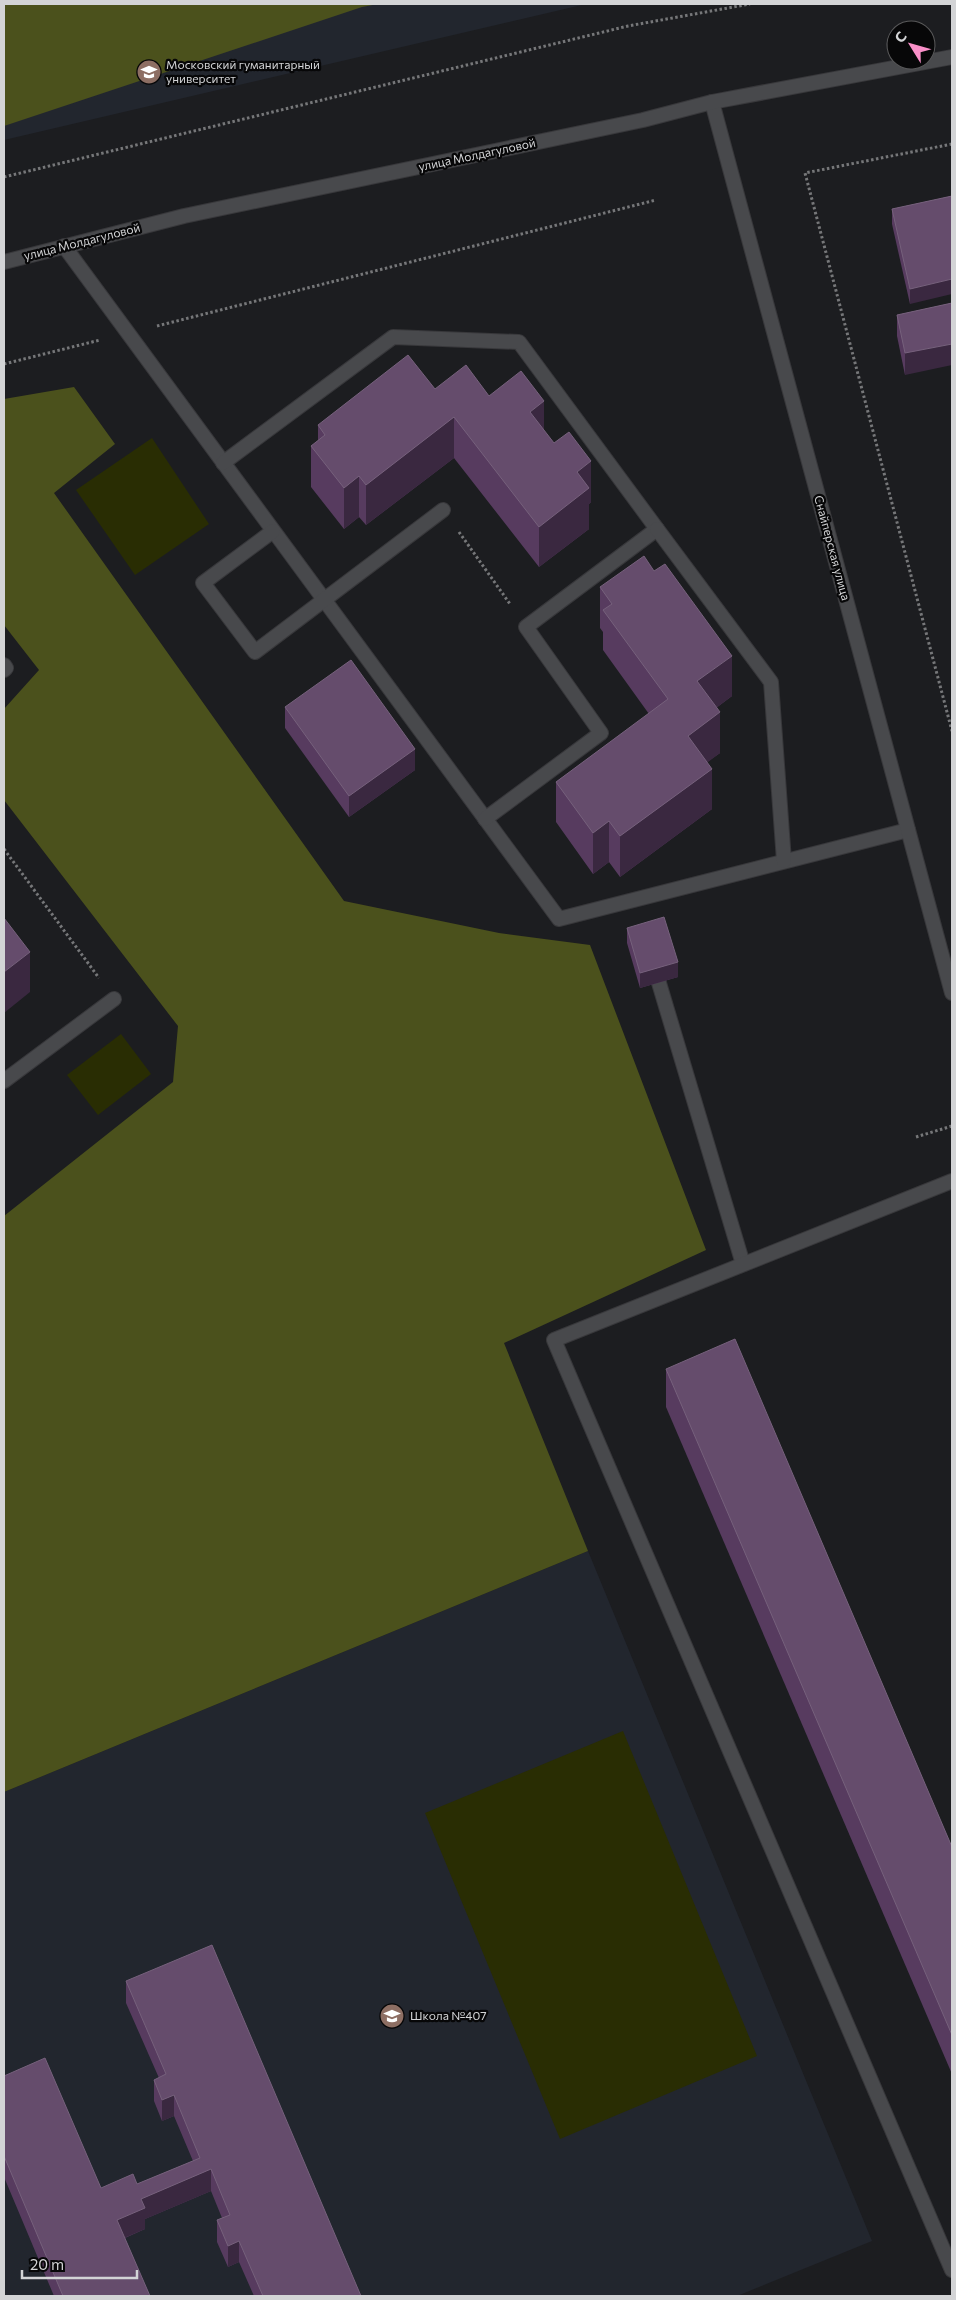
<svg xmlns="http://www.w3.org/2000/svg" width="956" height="2300" font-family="Commissioner,sans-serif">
	<rect width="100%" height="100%" fill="#1c1d20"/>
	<g fill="#22262e">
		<path d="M4,4H586L4,140Z"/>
		<path d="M588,1551L872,2241L737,2296H4V1792Z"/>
	</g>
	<g fill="#292d03">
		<path d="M152,438L209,524L135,575L76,490Z"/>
		<path d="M121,1034L151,1074L98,1115L67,1075Z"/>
		<path d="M623,1731L757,2056L560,2139L425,1813Z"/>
	</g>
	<g fill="#4b511c">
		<path d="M4,4H378L362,7L4,126Z"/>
		<path d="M74,387L115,444L54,493L344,901L499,933L590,945L706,1250L504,1343L588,1551L4,1792V1216L173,1082L178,1026L4,800V709L39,670L4,625V399Z"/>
	</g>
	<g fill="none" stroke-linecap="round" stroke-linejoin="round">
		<defs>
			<g id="service">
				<path d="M64,246L559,919L908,830"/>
				<path d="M223,463L393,337L519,342L657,529L526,627L601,733L485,819"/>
				<path d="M657,529L771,682L784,861"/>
				<path d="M273,531L203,583L255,652L443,510"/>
				<path d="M4,665L6,668L4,670"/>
				<path d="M659,983L743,1264"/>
				<path d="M4,1081L114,999"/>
				<path d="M952,1181L554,1340L952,2270"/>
			</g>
			<g id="tertiary">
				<path d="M712,102L952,993"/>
				<path d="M4,262L184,216L643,120L712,102L952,57"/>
			</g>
		</defs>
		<use href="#service" stroke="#38383b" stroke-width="16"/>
		<use href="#tertiary" stroke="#38383b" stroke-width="16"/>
		<g stroke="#767779" stroke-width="3" stroke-dasharray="2.5 2.5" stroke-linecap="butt">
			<path d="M952,144L805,173L952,731"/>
			<path d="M4,177L628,26L750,4"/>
			<path d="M157,326L656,200"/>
			<path d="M4,364L100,340"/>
			<path d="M459,532L510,604"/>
			<path d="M4,849L99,978"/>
			<path d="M916,1137L952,1126"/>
		</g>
		<use href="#service" stroke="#48494c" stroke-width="14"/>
		<use href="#tertiary" stroke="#48494c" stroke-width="14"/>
	</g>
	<g fill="#573b5f">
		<path d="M952,196L910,304L892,224V209Z"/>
		<path d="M952,303L905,375L897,336V315Z"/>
		<path d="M435,389L489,396L544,431L591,502L589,504V529L539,567L454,458L366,525L359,517L344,529L311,487V446L318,441V425Z"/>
		<path d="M600,587L732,696L716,708L720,753L707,762L712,809L620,877L609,862L593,874L556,822V782L649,714L603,650V632L600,628Z"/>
		<path d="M285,707L415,770L349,817L285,728Z"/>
		<path d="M627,928L678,977L640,988L627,943Z"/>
		<path d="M666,1369L952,1847V2074L666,1407Z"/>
		<path d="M126,1981L361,2296H254L239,2262L228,2267L217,2242V2220L222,2218L211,2191L145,2219V2229L125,2238L149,2296H54L4,2177V2076L101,2188L137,2184L193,2161L174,2116L162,2121L154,2101V2080L159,2078L126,2003Z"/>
	</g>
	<g fill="#3a2840">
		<path d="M952,279V294L910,304V289Z"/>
		<path d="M952,344V365L905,375V353Z"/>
		<path d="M544,401V442L530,412Z"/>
		<path d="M454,417V458L366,525V485Z"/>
		<path d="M591,461V502L589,504V529L539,567V527L577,472Z"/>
		<path d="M359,476V517L344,529V488Z"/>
		<path d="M732,656V696L697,722V681Z"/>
		<path d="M720,712V753L688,777V736Z"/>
		<path d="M415,749V770L349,817V796Z"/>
		<path d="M712,769V809L620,877V836Z"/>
		<path d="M609,821V862L593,874V833Z"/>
		<path d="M30,952V992L4,1013V972Z"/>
		<path d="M678,962V977L640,988V973Z"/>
		<path d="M174,2095V2116L162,2121V2100Z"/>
		<path d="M211,2169V2191L145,2219V2229L117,2241V2220L141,2199Z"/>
		<path d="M239,2241V2262L228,2267V2246Z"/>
	</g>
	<g fill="#654c6c" stroke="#76617c">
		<path d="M952,196V279L910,289L892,209Z"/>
		<path d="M952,303V344L905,353L897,315Z"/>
		<path d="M408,355L435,389L466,365L489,396L521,371L544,401L530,412L554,443L569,432L591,461L577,472L589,488L539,527L454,417L366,485L359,476L344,488L311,446L325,435L318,425Z"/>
		<path d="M644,556L654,571L665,564L732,656L697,681L720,712L688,736L712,769L620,836L609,821L593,833L556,782L668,699L603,610L612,604L600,587Z"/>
		<path d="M351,660L415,749L349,796L285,707Z"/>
		<path d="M664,917L678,962L640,973L627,928Z"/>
		<path d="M4,918L30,952L4,972Z"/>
		<path d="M735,1339L952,1847V2035L666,1369Z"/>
		<path d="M212,1945L361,2296H263L239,2241L228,2246L217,2220L230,2215L211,2169L141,2199L145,2208L117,2220L150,2296H63L4,2156V2076L45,2058L101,2188L133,2174L137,2184L200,2158L174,2095L162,2100L154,2080L166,2074L126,1981Z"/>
	</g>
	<defs>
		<symbol id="university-disc" viewBox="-11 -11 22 22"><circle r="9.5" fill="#8d6e63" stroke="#070708"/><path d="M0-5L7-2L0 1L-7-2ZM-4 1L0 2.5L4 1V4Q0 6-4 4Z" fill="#fff"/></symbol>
		<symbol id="school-disc" viewBox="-11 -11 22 22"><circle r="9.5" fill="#8d6e63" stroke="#070708"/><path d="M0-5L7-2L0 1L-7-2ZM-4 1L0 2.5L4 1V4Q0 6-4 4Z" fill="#fff"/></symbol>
	</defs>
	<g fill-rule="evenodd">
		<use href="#university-disc" x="135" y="58" width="28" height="28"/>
		<use href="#school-disc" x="378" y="2002" width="28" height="28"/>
	</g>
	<g text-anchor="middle" stroke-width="4.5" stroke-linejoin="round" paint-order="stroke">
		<g font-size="12" fill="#d3d4d6" stroke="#070708" text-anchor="start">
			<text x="166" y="69">Московский гуманитарный<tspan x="166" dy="14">университет</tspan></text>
			<text x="410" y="2020">Школа №407</text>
		</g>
		<g font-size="12" fill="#d3d4d6" stroke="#070708">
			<text transform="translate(477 155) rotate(-12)" y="4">улица Молдагуловой</text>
			<text transform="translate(82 242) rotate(-14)" y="4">улица Молдагуловой</text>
			<text transform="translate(832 548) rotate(75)" y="4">Снайперская улица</text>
		</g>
	</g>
	<rect width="956" height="2300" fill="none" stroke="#d3d4d6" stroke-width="10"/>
	<g transform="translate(911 45) rotate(307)"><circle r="24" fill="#070708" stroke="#59595a"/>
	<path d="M0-4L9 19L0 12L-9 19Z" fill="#f98fc8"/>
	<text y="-8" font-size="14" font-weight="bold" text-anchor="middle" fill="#d3d4d6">С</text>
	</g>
	<path d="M22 2270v8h115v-8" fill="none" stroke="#d3d4d6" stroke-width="2.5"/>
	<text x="30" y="2270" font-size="15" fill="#d3d4d6" stroke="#070708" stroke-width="4" paint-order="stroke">20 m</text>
</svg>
